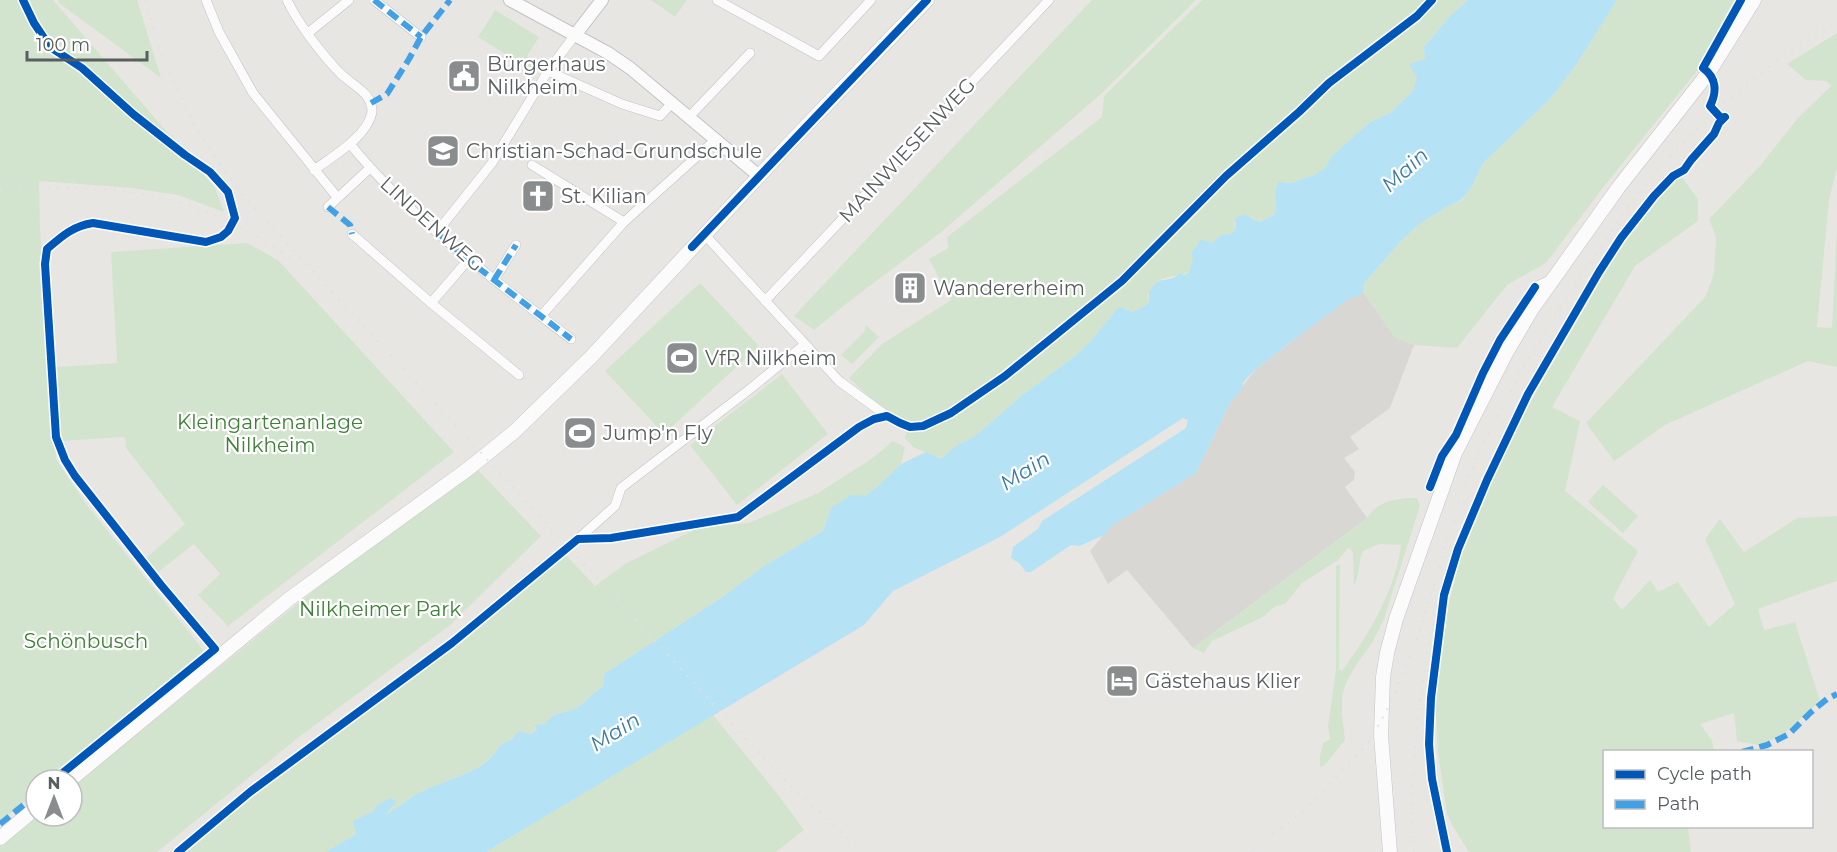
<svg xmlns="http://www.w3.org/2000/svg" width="1837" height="852" font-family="Montserrat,sans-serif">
	<rect width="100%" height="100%" fill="#e8e6e3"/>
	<path fill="#d9d7d4" d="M1363,292L1395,337L1414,345L1390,408L1350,437L1359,449L1344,458L1355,472L1354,480L1345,487L1367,518L1193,648L1127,570L1108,584L1090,551L1110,527L1196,473L1231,401L1255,370L1331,311L1350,298H1355Z"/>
	<g fill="#d3e4ce">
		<path d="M0,0H53L215,188L224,212L178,195L132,188L39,181L40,229L56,459L86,504L208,656L164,687L54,780H36V794L0,821Z"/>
		<path d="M58,0H137L161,78L59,3Z"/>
		<path d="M651,0H687L675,17Z"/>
		<path d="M1092,0H1196L1101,94L940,233L855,297L814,330L794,316Z"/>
		<path d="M1202,0H1468L1449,17L1424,47L1425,59L1413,91L1390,113L1370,122L1332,156L1324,169L1314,175L1291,183L1282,182L1275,200L1277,207L1276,213L1260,222L1254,220L1251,216L1244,215L1234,223L1236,229L1230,234L1221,235L1212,243L1201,239L1191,253L1194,259L1189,273C1180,276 1164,276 1157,282C1153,286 1152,290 1148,294L1149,302L1146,305L1133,312L1124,308H1118L1089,343L1075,356L1025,393L974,437L957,445L941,459L913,447L905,438L907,431L913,426L880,407L849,378L882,344L951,300L929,259L948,248L947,237L1102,117L1104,96Z"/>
		<path d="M1617,0H1738L1701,66L1605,185L1546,263L1507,285L1457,348L1414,345L1395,337L1363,292V285L1399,243L1418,225L1448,206L1462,200L1471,188L1483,163L1550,99L1576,65Z"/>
		<path d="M495,10L539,37L527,56L538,63L533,71L478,37Z"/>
		<path d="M1837,33V168L1829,200L1817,327L1832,328L1837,229V367L1808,361L1665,425L1614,461L1586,423L1706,296L1714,273L1716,238L1709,219L1760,166L1797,119L1831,86L1826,81L1806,80L1787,64Z"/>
		<path d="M1681,176L1698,199V221L1635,266L1552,407L1580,421L1565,491L1638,551L1613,599L1622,610L1650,580L1658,592L1678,582L1709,627L1735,604L1705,539L1720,519L1744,552L1797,518L1837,516V581L1816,588L1758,609L1764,630L1795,622L1820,701L1781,736L1758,745L1737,741L1734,713L1700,724L1712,740L1714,751L1604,752V826L1688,827L1691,852H1469L1452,825L1447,813L1438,752L1435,701L1444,623L1465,539L1519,422L1608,267L1639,218L1669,183Z"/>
		<path d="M247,243L278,260L454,452L228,626L198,595L220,574L194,544L157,573L145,559L185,524L126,448L125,437L61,441L57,367L117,363L111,252Z"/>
		<path d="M700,283L759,346L664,434L605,371Z"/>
		<path d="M866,325L879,337L852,364L841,355L864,332Z"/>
		<path d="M782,374L828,434L737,505L690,445Z"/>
		<path d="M893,441L905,447L901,464L878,486L865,496L831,508L823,531L764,566L724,596L604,674L603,687C591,693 586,703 576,708C562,716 557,708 545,724L534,726L537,730L529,734L519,731L511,740L500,745C486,773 442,780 417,794C406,800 396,809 386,815L394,806L374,811L354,821L356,834L326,852H176L377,697L562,551L595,586L625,564L700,527L749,523L818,493L870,460Z"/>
		<path d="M478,470L541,536L449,626L299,737L157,852H0V846L37,816H72V787L339,570Z"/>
		<path d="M1603,485L1638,516L1623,533L1588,502Z"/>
		<path d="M1408,498H1417L1420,506L1384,619L1372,643L1356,665L1346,683L1342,696V713L1345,740L1325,765L1320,767V756L1323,743L1330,739L1328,727L1336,669V566L1340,564L1339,669L1342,671C1368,636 1396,589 1401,545L1379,544L1363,551C1358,562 1360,575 1354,585L1353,554L1352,550L1348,548L1338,560L1302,583L1285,604L1276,606L1263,617L1212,641L1204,653L1193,648L1367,518C1377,503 1390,499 1408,498Z"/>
		<path d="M713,715L776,792L804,830L776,852H486Z"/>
	</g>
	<path fill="#b5e2f4" d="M1468,0H1617L1576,65L1550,99L1483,163L1471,188L1461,200L1448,206L1418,225L1399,243L1366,281L1363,285V292L1355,298H1350L1288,344L1255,370L1247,378L1243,383L1242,390L1231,401L1196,473L1110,527L1106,534L1080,546L1071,545L1031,572H1026L1019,563L1011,558L1013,547L1038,529L1042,521L1186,428L1188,420L1183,418L1000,537L893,591L864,625L486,852H326L356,834L353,821L374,811L376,806L391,798L396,802L386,815C397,808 407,800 417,794C442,780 487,773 500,745L511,740L519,731L530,734L537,730L534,725L545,724C557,708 562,716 576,708C586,703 591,693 603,687L604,674L724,596L764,566L823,531L831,508L851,495L865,496L878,486L901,464L926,452L941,459L957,445L974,437L1025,393L1075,356L1089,343L1118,308L1120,307L1133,312L1146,305L1149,302V291L1152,289C1156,278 1164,281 1173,278C1176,277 1178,274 1181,273L1184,275L1189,273L1193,259L1191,253L1201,239L1212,243L1221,235L1230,234L1236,229L1235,219C1241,213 1249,214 1254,220L1260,222L1275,214C1278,202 1272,193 1279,182L1291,183L1314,175L1324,169L1332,156L1370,122L1390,113L1413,91L1417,78L1409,64L1425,59L1424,47L1449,17Z"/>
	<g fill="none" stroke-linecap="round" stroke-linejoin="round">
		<defs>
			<g id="minor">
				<path d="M206,0L219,32L253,93L337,197"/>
				<path d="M287,0C297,22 321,53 338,71C346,80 358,86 366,95C370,100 372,106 372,112C368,136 332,157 314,170"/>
				<path d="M374,0L421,37"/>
				<path d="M717,0L819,56L871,0"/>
				<path d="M308,33L349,0"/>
				<path d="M548,71L622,104L660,116L672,103"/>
				<path d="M689,117L750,53"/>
				<path d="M350,144C413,221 493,279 571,339"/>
				<path d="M532,165L624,222"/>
				<path d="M328,207L370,168"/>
				<path d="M437,232L492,163L548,71L575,35"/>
				<path d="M352,234L431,303L468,260"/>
				<path d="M705,235L839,381L887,416"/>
				<path d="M494,280L516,245"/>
				<path d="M1535,287L1552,279"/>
				<path d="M765,301L1049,0"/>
				<path d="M431,303L519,375"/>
				<path d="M541,316L624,222L714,141"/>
				<path d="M578,539L615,506L621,488L750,389L804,345"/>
				<path d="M221,656L161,585L75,476L65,460L56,437L45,264L47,249C62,236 73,226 93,223L206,242L221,237L228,231"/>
			</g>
			<g id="tertiary">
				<path d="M510,0L608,53L630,68L759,176"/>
				<path d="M575,35L602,0"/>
			</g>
			<g id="secondary">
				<path d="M70,780L289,599L468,469L514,432L591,357L787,146L927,0"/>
				<path d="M0,838L36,808"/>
				<path d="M1390,852L1381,735L1383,677L1387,653L1396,619L1455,453L1506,353L1532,309L1618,188L1709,72L1754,0"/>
			</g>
		</defs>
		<use href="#minor" stroke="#c3c3c4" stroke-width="10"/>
		<use href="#tertiary" stroke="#c3c3c4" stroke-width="14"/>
		<use href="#secondary" stroke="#c4c5c5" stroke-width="15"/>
		<use href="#minor" stroke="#fcfbfb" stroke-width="9"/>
		<use href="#tertiary" stroke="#fcfbfb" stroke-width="12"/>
		<use href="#secondary" stroke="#fcfbfb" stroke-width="14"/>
		<g stroke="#e0e0e0" stroke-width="2" stroke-dasharray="1.5 8" stroke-linecap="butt">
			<path d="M146,0L160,51L196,129L238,190L781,777L843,834L869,852"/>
			<path d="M0,191C112,181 203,192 295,262"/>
			<path d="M1250,852L1305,810L1370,741L1391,702L1419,634L1461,496L1480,450L1527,361L1623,213L1663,163L1715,111L1776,61L1837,21"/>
			<path d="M1414,852C1408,767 1421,684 1437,601"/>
		</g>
		<g stroke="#42a1e6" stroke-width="6" stroke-dasharray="12 6" stroke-linecap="butt">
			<path d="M374,0L421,37"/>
			<path d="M371,103L387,94L409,59L421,37L450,0"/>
			<path d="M328,207L350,225L352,234"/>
			<path d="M437,232L468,260L571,339"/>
			<path d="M494,280L516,245"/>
			<path d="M1742,752L1767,745L1789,734L1810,713L1827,699L1837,694"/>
			<path d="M0,824L36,795"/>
		</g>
		<defs>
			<g id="cycleway">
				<path d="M23,0L34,23L50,47L82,68L133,114L185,155L210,172L228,192L235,218L228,231L221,237L206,242L93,223C73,226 62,236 47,249L45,264L56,437L65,460L75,476L161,585L215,649L54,780"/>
				<path d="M692,247L927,0"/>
				<path d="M1430,487L1442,456L1456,435L1483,373L1500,340L1535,287"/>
				<path d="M178,852L250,792L452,643L578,539L611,538L738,517L859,427L874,419L887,416L900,423L910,427L923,426L951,413L1005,376L1122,281L1226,176L1299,112L1329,83L1417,16L1432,0"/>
				<path d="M1447,852L1432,779L1429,744L1431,698L1444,595L1458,549L1487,480L1528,394L1599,272L1621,238L1654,196L1673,176L1684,170L1691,160L1714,134L1719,123L1725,117L1721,118L1710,106C1717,92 1717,78 1703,68L1741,0"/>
			</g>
		</defs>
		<use href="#cycleway" stroke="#fff" stroke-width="11"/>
		<use href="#cycleway" stroke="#0057b8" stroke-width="8"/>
	</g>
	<defs>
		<symbol id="civic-square" viewBox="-11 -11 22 22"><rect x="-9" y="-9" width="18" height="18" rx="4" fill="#8a8d8e" stroke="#fff"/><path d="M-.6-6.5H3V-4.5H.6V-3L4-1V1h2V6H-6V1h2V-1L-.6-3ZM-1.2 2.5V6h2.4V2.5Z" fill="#fff"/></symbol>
		<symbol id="school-square" viewBox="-11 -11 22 22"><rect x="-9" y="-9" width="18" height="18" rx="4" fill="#8a8d8e" stroke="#fff"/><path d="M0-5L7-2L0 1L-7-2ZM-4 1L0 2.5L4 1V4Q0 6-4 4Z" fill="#fff"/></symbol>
		<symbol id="church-square" viewBox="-11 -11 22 22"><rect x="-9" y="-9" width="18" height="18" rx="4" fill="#8a8d8e" stroke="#fff"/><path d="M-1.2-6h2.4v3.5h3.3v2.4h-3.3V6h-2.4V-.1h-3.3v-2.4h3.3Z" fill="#fff"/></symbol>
		<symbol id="building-square" viewBox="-11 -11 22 22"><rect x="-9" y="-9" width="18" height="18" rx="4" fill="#8a8d8e" stroke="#fff"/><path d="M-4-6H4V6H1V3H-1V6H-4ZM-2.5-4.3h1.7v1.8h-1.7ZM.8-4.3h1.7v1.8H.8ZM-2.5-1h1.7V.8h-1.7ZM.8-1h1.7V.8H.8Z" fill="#fff"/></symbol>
		<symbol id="stadium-square" viewBox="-11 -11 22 22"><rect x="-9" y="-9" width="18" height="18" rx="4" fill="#8a8d8e" stroke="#fff"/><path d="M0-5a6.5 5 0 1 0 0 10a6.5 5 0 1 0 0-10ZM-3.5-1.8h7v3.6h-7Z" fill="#fff"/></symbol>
		<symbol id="hotel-square" viewBox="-11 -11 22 22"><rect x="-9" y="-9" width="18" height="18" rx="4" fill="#8a8d8e" stroke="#fff"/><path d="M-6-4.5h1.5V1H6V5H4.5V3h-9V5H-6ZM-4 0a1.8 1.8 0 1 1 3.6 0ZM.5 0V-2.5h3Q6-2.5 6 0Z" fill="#fff"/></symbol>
	</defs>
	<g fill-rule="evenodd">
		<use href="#civic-square" x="445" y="57" width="38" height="38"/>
		<use href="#school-square" x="424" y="132" width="38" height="38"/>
		<use href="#church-square" x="519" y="177" width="38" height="38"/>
		<use href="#building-square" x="891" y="269" width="38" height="38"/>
		<use href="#stadium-square" x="663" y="339" width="38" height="38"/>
		<use href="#stadium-square" x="561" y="414" width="38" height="38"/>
		<use href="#hotel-square" x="1103" y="662" width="38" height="38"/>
	</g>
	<g text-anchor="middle" stroke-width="4.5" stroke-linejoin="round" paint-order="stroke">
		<g font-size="20" fill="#585d60" stroke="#fff" text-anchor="start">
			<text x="487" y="71">Bürgerhaus<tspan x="487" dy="23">Nilkheim</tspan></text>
			<text x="466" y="158">Christian-Schad-Grundschule</text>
			<text x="561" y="203">St. Kilian</text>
			<text x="933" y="295">Wandererheim</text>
			<text x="705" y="365">VfR Nilkheim</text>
			<text x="603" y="440">Jump'n Fly</text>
			<text x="1145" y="688">Gästehaus Klier</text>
		</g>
		<g font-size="20" fill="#585d60" stroke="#fff">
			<text transform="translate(907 150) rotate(-47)" y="7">MAINWIESENWEG</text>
			<text transform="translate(432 224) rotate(42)" y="7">LINDENWEG</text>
		</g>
		<g font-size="20" fill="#3e8137" stroke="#fff">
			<text x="270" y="429">Kleingartenanlage<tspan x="270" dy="23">Nilkheim</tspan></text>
			<text x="380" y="616">Nilkheimer Park</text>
			<text x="86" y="648">Schönbusch</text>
		</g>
		<g font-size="21" font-style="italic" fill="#3c7ca3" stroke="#fff">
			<text transform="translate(1405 170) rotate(-42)" y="7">Main</text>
			<text transform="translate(1025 471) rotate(-32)" y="7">Main</text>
			<text transform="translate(615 732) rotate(-32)" y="7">Main</text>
		</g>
	</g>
	<rect x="1603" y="750" width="210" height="78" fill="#ffffff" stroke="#bcbebf" stroke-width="1.5"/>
	<rect x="1615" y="770" width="30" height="9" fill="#0057b8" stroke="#bcbebf" stroke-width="1.5"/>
	<text x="1657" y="780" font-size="18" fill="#585d60">Cycle path</text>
	<rect x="1615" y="800" width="30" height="9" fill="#42a1e6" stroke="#bcbebf" stroke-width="1.5"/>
	<text x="1657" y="810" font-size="18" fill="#585d60">Path</text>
	<g transform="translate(54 798)"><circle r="28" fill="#ffffff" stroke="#bcbebf" stroke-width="1.5"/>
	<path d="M0-4.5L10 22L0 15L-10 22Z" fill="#8a8d8e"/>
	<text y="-9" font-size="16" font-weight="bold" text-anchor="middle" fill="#585d60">N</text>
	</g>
	<path d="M27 51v9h120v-9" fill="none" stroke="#585d60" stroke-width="3"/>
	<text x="36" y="51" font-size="18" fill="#585d60" stroke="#ffffff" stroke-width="4.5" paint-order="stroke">100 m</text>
</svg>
